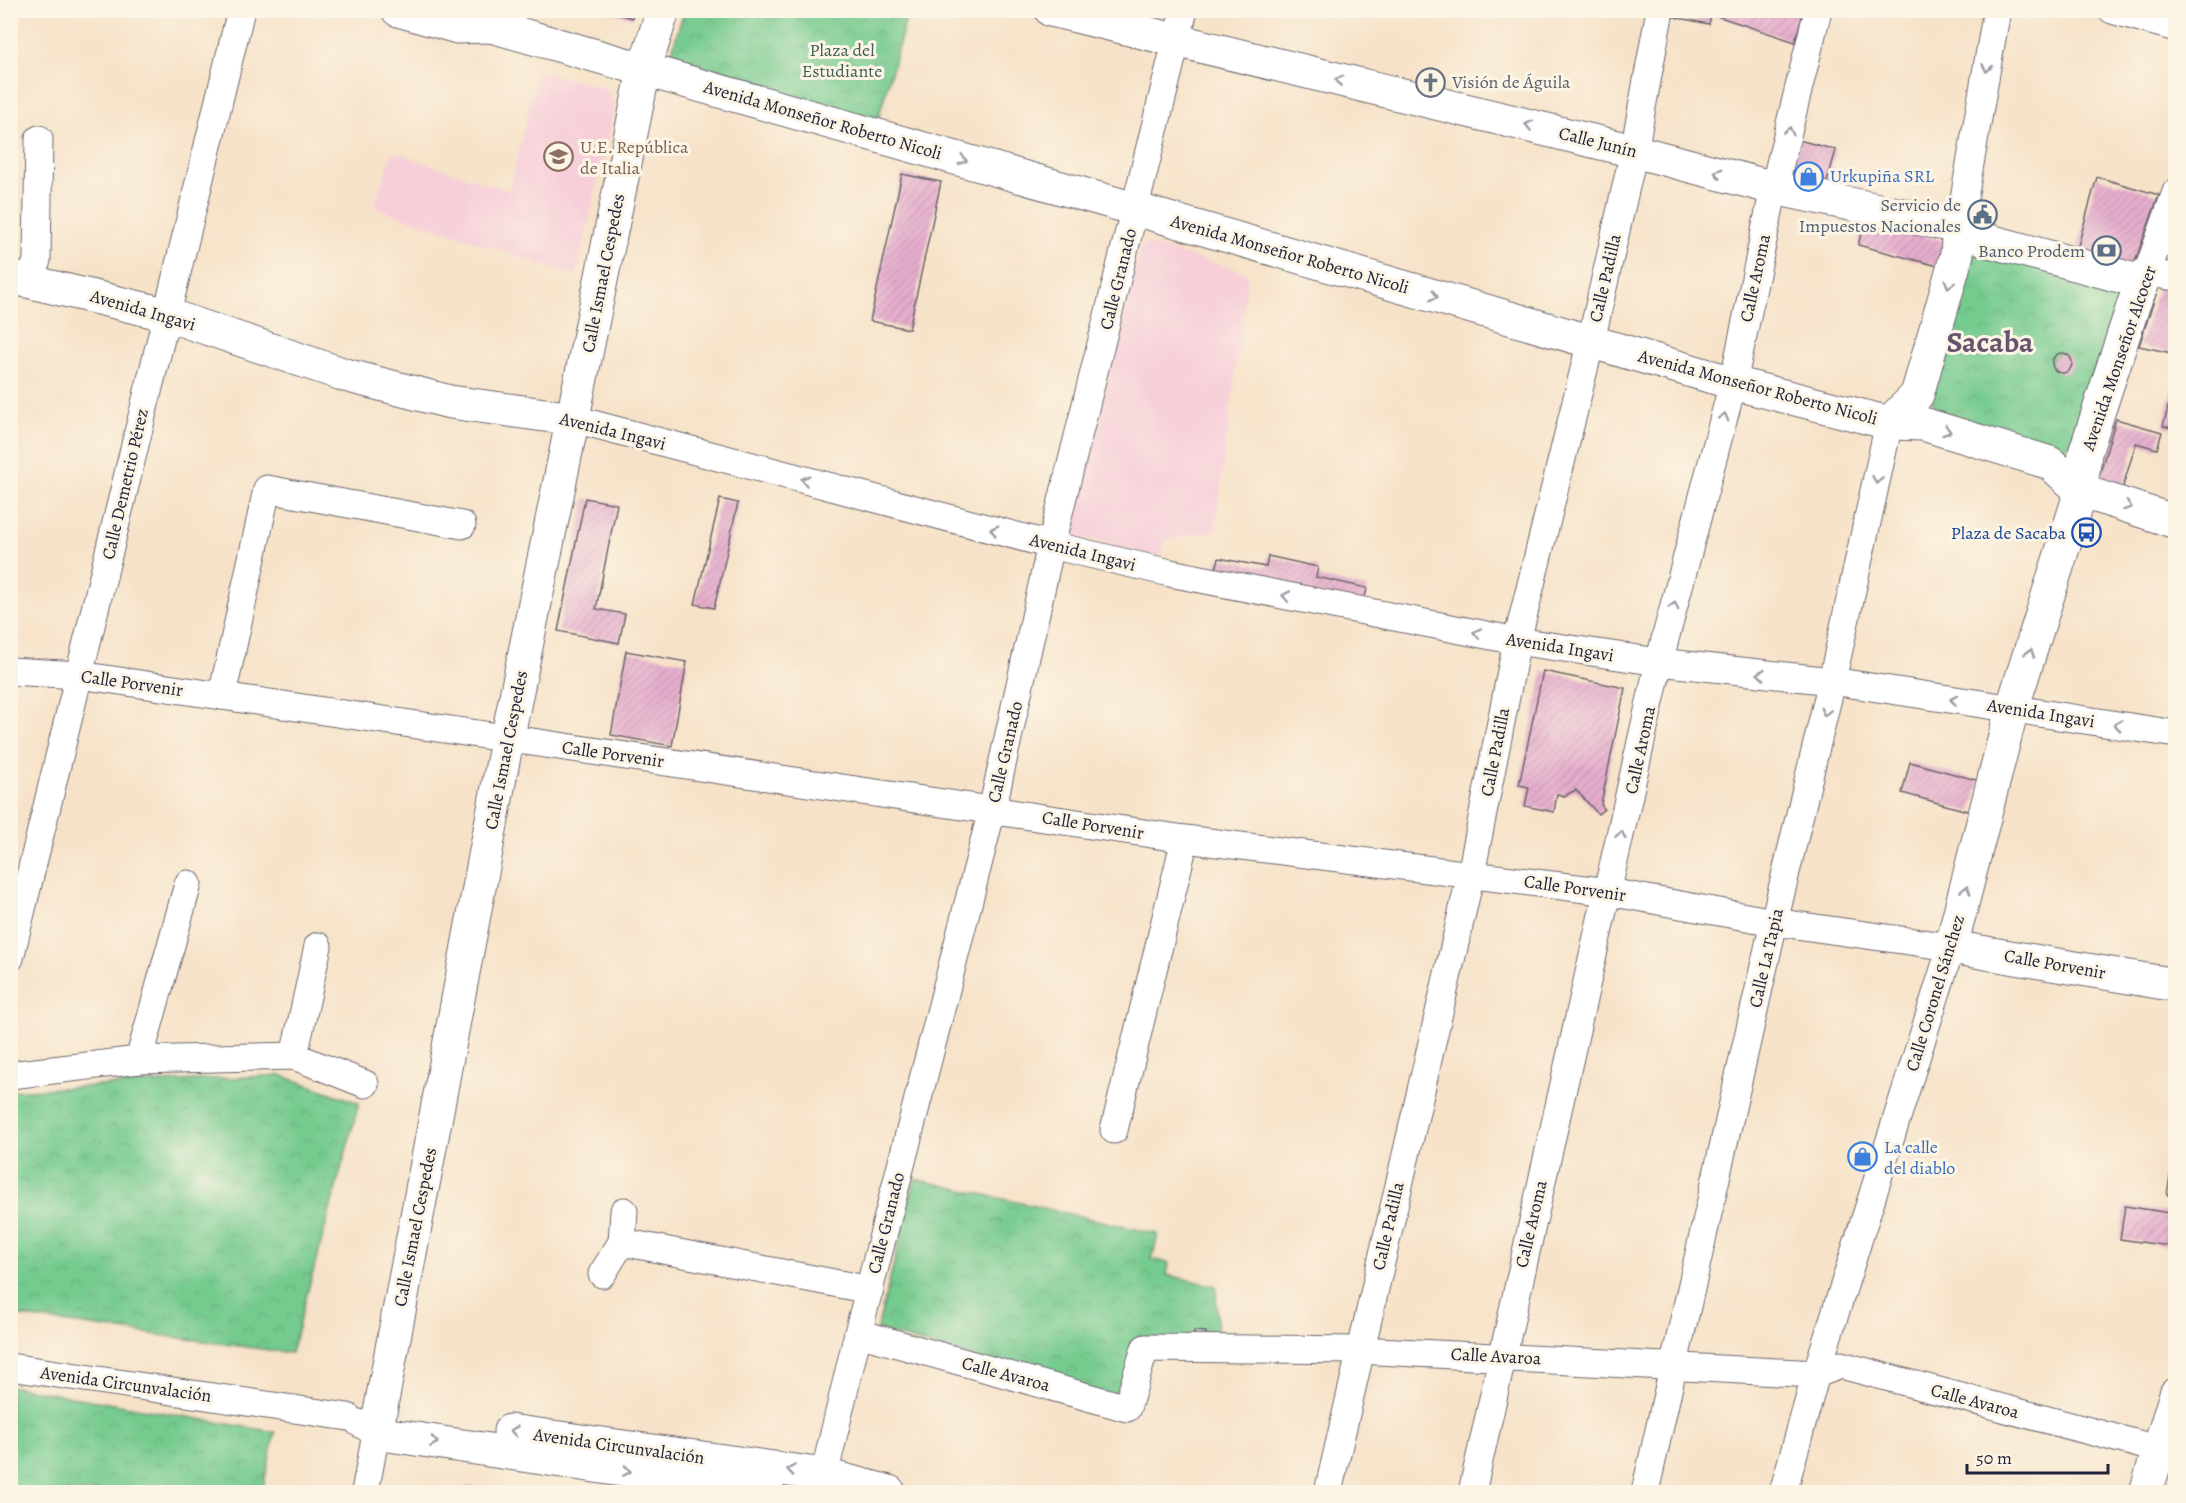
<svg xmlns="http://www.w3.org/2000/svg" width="2186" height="1503" font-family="Alegreya,serif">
	<defs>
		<pattern id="park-crowns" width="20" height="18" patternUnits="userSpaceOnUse" patternTransform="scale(1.5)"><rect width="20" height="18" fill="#75ca8e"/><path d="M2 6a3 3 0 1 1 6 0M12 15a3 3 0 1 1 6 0" fill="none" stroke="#65ad7b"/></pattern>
		<pattern id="building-hatch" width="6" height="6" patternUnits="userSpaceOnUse" patternTransform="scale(1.5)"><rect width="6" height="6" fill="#e6adcd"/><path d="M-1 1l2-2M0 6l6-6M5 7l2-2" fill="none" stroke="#c595b1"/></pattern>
	</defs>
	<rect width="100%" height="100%" fill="#fcf5e5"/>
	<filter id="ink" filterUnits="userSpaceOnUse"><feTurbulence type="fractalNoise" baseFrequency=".0167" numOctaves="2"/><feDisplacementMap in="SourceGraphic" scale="12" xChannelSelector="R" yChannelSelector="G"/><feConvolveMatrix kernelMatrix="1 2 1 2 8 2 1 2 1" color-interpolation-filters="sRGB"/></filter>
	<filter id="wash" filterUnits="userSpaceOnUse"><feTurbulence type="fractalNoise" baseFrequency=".008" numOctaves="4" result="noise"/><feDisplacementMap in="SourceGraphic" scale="24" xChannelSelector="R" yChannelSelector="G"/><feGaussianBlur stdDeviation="1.35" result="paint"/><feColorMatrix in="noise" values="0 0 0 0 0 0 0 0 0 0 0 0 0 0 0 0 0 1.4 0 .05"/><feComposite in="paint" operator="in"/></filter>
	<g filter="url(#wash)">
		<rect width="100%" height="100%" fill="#f6e2c8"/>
		<g fill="#f6cfd9">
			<path d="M538,71L607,89L615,106L576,276L374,207L393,152L509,191Z"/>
			<path d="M1147,244L1248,273L1215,531L1166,540L1160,556L1078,537L1072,526L1141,247Z"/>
		</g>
		<g fill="url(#park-crowns)" stroke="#4c7664" stroke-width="1.5">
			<path d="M684,11H908L877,123L679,64L671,54Z"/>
			<path d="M1981,251L2111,284L2121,299L2078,438L2061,451L1937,410L1929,396L1968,260Z"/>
			<path d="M280,1075L359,1103L291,1353L11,1315V1091Z"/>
			<path d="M915,1179L1158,1234L1152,1259L1169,1263L1167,1275L1216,1286L1218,1348L1139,1336L1120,1399L877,1330Z"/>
			<path d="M10,1386L275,1432L262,1492H11Z"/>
		</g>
		<g id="blocks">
			<g fill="url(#building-hatch)">
				<path d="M604,10H634L632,18Z"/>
				<path d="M1675,10H1804L1795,42L1711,14L1709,24L1674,17Z"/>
				<path d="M1795,139L1836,150L1827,182L1794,174L1789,165Z"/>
				<path d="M902,174L941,182L909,329L870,321Z"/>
				<path d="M2097,177L2159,195L2133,267L2076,253Z"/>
				<path d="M1865,220L1945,241L1938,266L1858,245Z"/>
				<path d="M2159,285L2176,287V354L2139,346Z"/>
				<circle cx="2062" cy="363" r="10"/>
				<path d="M2176,378V429L2163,426Z"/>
				<path d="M2116,419L2162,432L2157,449L2136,443L2121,493L2096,486Z"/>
				<path d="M585,498L617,504L596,609L625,614L619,643L558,631Z"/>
				<path d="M720,499L738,503L714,608L695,604Z"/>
				<path d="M1268,556L1318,567L1316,577L1367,588L1364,603L1215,573L1219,558L1266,567Z"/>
				<path d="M626,651L687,662L672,746L611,735Z"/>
				<path d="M1543,671L1625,688L1601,804L1604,809L1598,814L1576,790L1564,796L1557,794L1554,812L1525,806L1529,787L1519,785Z"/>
				<path d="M1910,762L1980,781L1971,812L1902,793Z"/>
				<path d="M2171,1170L2176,1171V1197L2167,1195Z"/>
				<path d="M2125,1206L2176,1214V1247L2120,1239Z"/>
				<path d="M1194,1331L1206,1332L1205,1344L1193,1343Z"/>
				<path d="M467,1486L500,1491V1492H466Z"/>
			</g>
		</g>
	</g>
	<g filter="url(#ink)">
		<use href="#blocks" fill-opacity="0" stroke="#6c656c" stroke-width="1.5"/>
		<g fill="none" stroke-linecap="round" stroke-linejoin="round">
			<defs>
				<g id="minor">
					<path d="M2112,10L2176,28"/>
					<path d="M2176,192L2147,273L2176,277"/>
					<path d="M1959,227L1997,10"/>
					<path d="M31,280L37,260L39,139"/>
					<path d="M574,419L1051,545L1170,573L1517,641L1659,662L1832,681L2176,734"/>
					<path d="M10,671L79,675L222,696L1185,839L1609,892L1774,922L1951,947L1816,1374L1783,1492"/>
					<path d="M222,696L267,489L462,525"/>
					<path d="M10,958L241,10"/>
					<path d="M294,1056L318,946"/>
					<path d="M139,1060L188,884"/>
					<path d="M10,1075L139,1060L294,1056L365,1084"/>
					<path d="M1114,1130L1185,839"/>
					<path d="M622,1242L870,1290"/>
					<path d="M602,1274L622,1242L624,1211"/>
					<path d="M858,1333L1127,1408L1145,1348L1359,1350L1816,1374L1841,1365L2176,1454"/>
					<path d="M10,1367L348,1417"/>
					<path d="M359,1423L376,1433L365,1492"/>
					<path d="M820,1492L858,1333L992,810L1051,545L1184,10"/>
					<path d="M1328,1492L1471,874L1517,641L1591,341L1634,151L1660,10"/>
					<path d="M1472,1492L1659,662L1733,383L1774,188L1818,10"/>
					<path d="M1645,1492L1774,922L1832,681L1889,423"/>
				</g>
				<g id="major">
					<path d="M398,10L457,27L491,26"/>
					<path d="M468,10L491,26L1135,209L1733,383L1889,423L1923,424L2050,463L2081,491L2176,522"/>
					<path d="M663,10L644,70L507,740L376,1433L768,1492"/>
					<path d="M1051,10L1634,151L1774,188L1959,227L1986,240L2142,282"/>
					<path d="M2147,273L2134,303L2085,453L2081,491L2012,709L1951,947L2176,985"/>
					<path d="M10,277L165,314L345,375L450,402L574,419"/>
					<path d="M1889,423L1917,395L1957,254L1959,227"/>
					<path d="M510,1431L824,1475L889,1492"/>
					<path d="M2146,1492L2176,1394"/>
				</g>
			</defs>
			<use href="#minor" stroke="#6c656c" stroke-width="29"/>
			<use href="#major" stroke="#6c656c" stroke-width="35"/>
			<use href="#minor" stroke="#fff" stroke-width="27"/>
			<use href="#major" stroke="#fff" stroke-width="33"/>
		</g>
		<defs><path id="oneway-chevron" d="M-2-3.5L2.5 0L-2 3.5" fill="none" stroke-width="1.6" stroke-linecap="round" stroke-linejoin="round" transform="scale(1.5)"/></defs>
		<g stroke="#9c9ca7">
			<use href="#oneway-chevron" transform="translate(1987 68) rotate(100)"/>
			<use href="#oneway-chevron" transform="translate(1339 80) rotate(-166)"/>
			<use href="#oneway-chevron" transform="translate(1529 125) rotate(-166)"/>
			<use href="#oneway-chevron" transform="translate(1789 131) rotate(-76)"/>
			<use href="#oneway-chevron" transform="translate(963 160) rotate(16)"/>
			<use href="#oneway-chevron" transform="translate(1718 173) rotate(-165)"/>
			<use href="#oneway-chevron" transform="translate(1949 284) rotate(106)"/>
			<use href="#oneway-chevron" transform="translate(1434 296) rotate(16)"/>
			<use href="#oneway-chevron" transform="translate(1724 417) rotate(-75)"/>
			<use href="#oneway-chevron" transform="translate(1947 431) rotate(17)"/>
			<use href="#oneway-chevron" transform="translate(805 480) rotate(-165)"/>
			<use href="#oneway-chevron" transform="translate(1877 480) rotate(102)"/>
			<use href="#oneway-chevron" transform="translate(2128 506) rotate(18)"/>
			<use href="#oneway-chevron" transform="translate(994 530) rotate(-165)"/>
			<use href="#oneway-chevron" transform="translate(1286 596) rotate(-169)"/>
			<use href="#oneway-chevron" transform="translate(1674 606) rotate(-75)"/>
			<use href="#oneway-chevron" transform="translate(1477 633) rotate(-169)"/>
			<use href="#oneway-chevron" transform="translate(2030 653) rotate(-72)"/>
			<use href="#oneway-chevron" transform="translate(1761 674) rotate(-174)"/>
			<use href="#oneway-chevron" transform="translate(1954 700) rotate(-171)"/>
			<use href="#oneway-chevron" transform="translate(1825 712) rotate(104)"/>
			<use href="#oneway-chevron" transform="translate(2118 725) rotate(-171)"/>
			<use href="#oneway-chevron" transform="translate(1621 835) rotate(-78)"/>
			<use href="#oneway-chevron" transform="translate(1966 890) rotate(-76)"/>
			<use href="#oneway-chevron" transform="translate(514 1431) rotate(-172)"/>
			<use href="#oneway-chevron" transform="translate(434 1442) rotate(9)"/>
			<use href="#oneway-chevron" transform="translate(791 1470) rotate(-172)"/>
			<use href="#oneway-chevron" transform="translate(627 1471) rotate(9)"/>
		</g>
	</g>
	<defs>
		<symbol id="church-ring" viewBox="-11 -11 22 22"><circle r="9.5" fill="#fcf5e5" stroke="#6b7280" stroke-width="1.5"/><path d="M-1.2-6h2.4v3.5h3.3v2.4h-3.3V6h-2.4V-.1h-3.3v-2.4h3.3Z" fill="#6b7280"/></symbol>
		<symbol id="school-ring" viewBox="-11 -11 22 22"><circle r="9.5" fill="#fcf5e5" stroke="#8d6e63" stroke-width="1.5"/><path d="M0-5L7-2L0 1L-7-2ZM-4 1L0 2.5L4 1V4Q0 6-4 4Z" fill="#8d6e63"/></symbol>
		<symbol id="shop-ring" viewBox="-11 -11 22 22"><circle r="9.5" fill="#fcf5e5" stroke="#3f7fe0" stroke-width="1.5"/><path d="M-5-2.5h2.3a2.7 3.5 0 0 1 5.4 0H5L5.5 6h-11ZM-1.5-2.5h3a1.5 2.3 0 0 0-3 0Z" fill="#3f7fe0"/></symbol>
		<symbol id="civic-ring" viewBox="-11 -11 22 22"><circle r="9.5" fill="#fcf5e5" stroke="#5c6f8a" stroke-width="1.5"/><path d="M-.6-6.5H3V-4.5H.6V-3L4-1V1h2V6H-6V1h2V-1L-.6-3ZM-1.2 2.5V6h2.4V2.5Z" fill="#5c6f8a"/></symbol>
		<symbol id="bank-ring" viewBox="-11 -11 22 22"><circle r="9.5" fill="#fcf5e5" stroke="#5c6f8a" stroke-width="1.5"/><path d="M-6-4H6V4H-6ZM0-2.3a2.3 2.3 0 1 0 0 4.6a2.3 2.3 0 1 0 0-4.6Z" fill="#5c6f8a"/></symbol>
		<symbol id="bus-ring" viewBox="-11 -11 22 22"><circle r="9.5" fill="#fcf5e5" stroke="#1a4fb4" stroke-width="1.5"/><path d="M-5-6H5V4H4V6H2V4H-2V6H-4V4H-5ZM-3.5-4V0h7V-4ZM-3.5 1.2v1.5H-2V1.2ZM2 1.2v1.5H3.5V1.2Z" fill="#1a4fb4"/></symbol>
	</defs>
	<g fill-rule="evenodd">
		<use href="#church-ring" x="1414" y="66" width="33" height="33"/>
		<use href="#school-ring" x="542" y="140" width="33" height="33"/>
		<use href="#shop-ring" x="1792" y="160" width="33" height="33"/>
		<use href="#civic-ring" x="1966" y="198" width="33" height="33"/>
		<use href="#bank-ring" x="2090" y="234" width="33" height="33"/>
		<use href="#bus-ring" x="2070" y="516" width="33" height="33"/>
		<use href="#shop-ring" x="1846" y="1140" width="33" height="33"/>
	</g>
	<g text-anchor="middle" stroke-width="6" stroke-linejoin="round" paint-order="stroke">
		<g font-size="18" fill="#3f5d58" stroke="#fcf5e5">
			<text x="842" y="56">Plaza del<tspan x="842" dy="21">Estudiante</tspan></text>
		</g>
		<g font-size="18" fill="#5b616d" stroke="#fcf5e5" text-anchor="start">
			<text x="1452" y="88">Visión de Águila</text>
		</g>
		<g font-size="18" fill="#22223b" stroke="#fcf5e5">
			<text transform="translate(823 120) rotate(16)" y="6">Avenida Monseñor Roberto Nicoli</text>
			<text transform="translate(1598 142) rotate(14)" y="6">Calle Junín</text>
			<text transform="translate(1290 254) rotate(16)" y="6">Avenida Monseñor Roberto Nicoli</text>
			<text transform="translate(603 273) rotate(-79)" y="6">Calle Ismael Cespedes</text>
			<text transform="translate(1605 278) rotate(-77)" y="6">Calle Padilla</text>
			<text transform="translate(1755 278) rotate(-78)" y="6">Calle Aroma</text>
			<text transform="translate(1118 279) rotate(-76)" y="6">Calle Granado</text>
			<text transform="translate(143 310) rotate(16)" y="6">Avenida Ingavi</text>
			<text transform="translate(2119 358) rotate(-71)" y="6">Avenida Monseñor Alcocer</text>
			<text transform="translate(1758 387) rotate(15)" y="6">Avenida Monseñor Roberto Nicoli</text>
			<text transform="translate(613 431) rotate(14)" y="6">Avenida Ingavi</text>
			<text transform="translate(125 484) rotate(-77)" y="6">Calle Demetrio Pérez</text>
			<text transform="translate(1083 552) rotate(14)" y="6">Avenida Ingavi</text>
			<text transform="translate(1560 647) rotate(9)" y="6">Avenida Ingavi</text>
			<text transform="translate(132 683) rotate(8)" y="6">Calle Porvenir</text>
			<text transform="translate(2041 713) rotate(9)" y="6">Avenida Ingavi</text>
			<text transform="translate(506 750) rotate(-79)" y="6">Calle Ismael Cespedes</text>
			<text transform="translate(1640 750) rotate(-78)" y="6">Calle Aroma</text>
			<text transform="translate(1005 752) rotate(-77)" y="6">Calle Granado</text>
			<text transform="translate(1495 752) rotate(-79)" y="6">Calle Padilla</text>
			<text transform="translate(613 754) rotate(8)" y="6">Calle Porvenir</text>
			<text transform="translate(1093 825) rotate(9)" y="6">Calle Porvenir</text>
			<text transform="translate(1575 888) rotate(8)" y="6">Calle Porvenir</text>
			<text transform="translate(1766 958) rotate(-77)" y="6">Calle La Tapia</text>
			<text transform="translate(2055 964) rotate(10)" y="6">Calle Porvenir</text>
			<text transform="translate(1935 993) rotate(-73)" y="6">Calle Coronel Sánchez</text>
			<text transform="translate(886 1223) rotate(-76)" y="6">Calle Granado</text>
			<text transform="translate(1531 1224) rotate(-77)" y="6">Calle Aroma</text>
			<text transform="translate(1388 1226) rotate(-77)" y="6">Calle Padilla</text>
			<text transform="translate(415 1227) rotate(-79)" y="6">Calle Ismael Cespedes</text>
			<text transform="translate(1496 1356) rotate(3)" y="6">Calle Avaroa</text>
			<text transform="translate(1006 1374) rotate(15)" y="6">Calle Avaroa</text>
			<text transform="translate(126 1384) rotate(8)" y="6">Avenida Circunvalación</text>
			<text transform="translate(1975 1401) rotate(15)" y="6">Calle Avaroa</text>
			<text transform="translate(619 1446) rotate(8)" y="6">Avenida Circunvalación</text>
		</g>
		<g font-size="18" fill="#785e54" stroke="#fcf5e5" text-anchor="start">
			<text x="580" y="153">U.E. República<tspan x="580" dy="21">de Italia</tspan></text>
		</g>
		<g font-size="18" fill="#366cbe" stroke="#fcf5e5" text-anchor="start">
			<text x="1830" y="182">Urkupiña SRL</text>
			<text x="1884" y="1153">La calle<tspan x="1884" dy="21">del diablo</tspan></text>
		</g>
		<g font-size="18" fill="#4e5e75" stroke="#fcf5e5" text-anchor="end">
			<text x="1961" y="211">Servicio de<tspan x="1961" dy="21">Impuestos Nacionales</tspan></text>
			<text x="2085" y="257">Banco Prodem</text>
		</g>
		<g font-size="18" fill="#164399" stroke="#fcf5e5" text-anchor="end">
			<text x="2066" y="539">Plaza de Sacaba</text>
		</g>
		<g font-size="30" font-weight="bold" fill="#67536e" stroke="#fcf5e5">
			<text x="1990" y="352">Sacaba</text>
		</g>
	</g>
	<rect width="2186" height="1503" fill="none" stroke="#fcf5e5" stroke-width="36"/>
	<path d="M1967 1464v9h141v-9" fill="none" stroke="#22223b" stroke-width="3"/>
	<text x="1976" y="1464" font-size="18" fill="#22223b" stroke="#fcf5e5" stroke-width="4.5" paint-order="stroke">50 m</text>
</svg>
